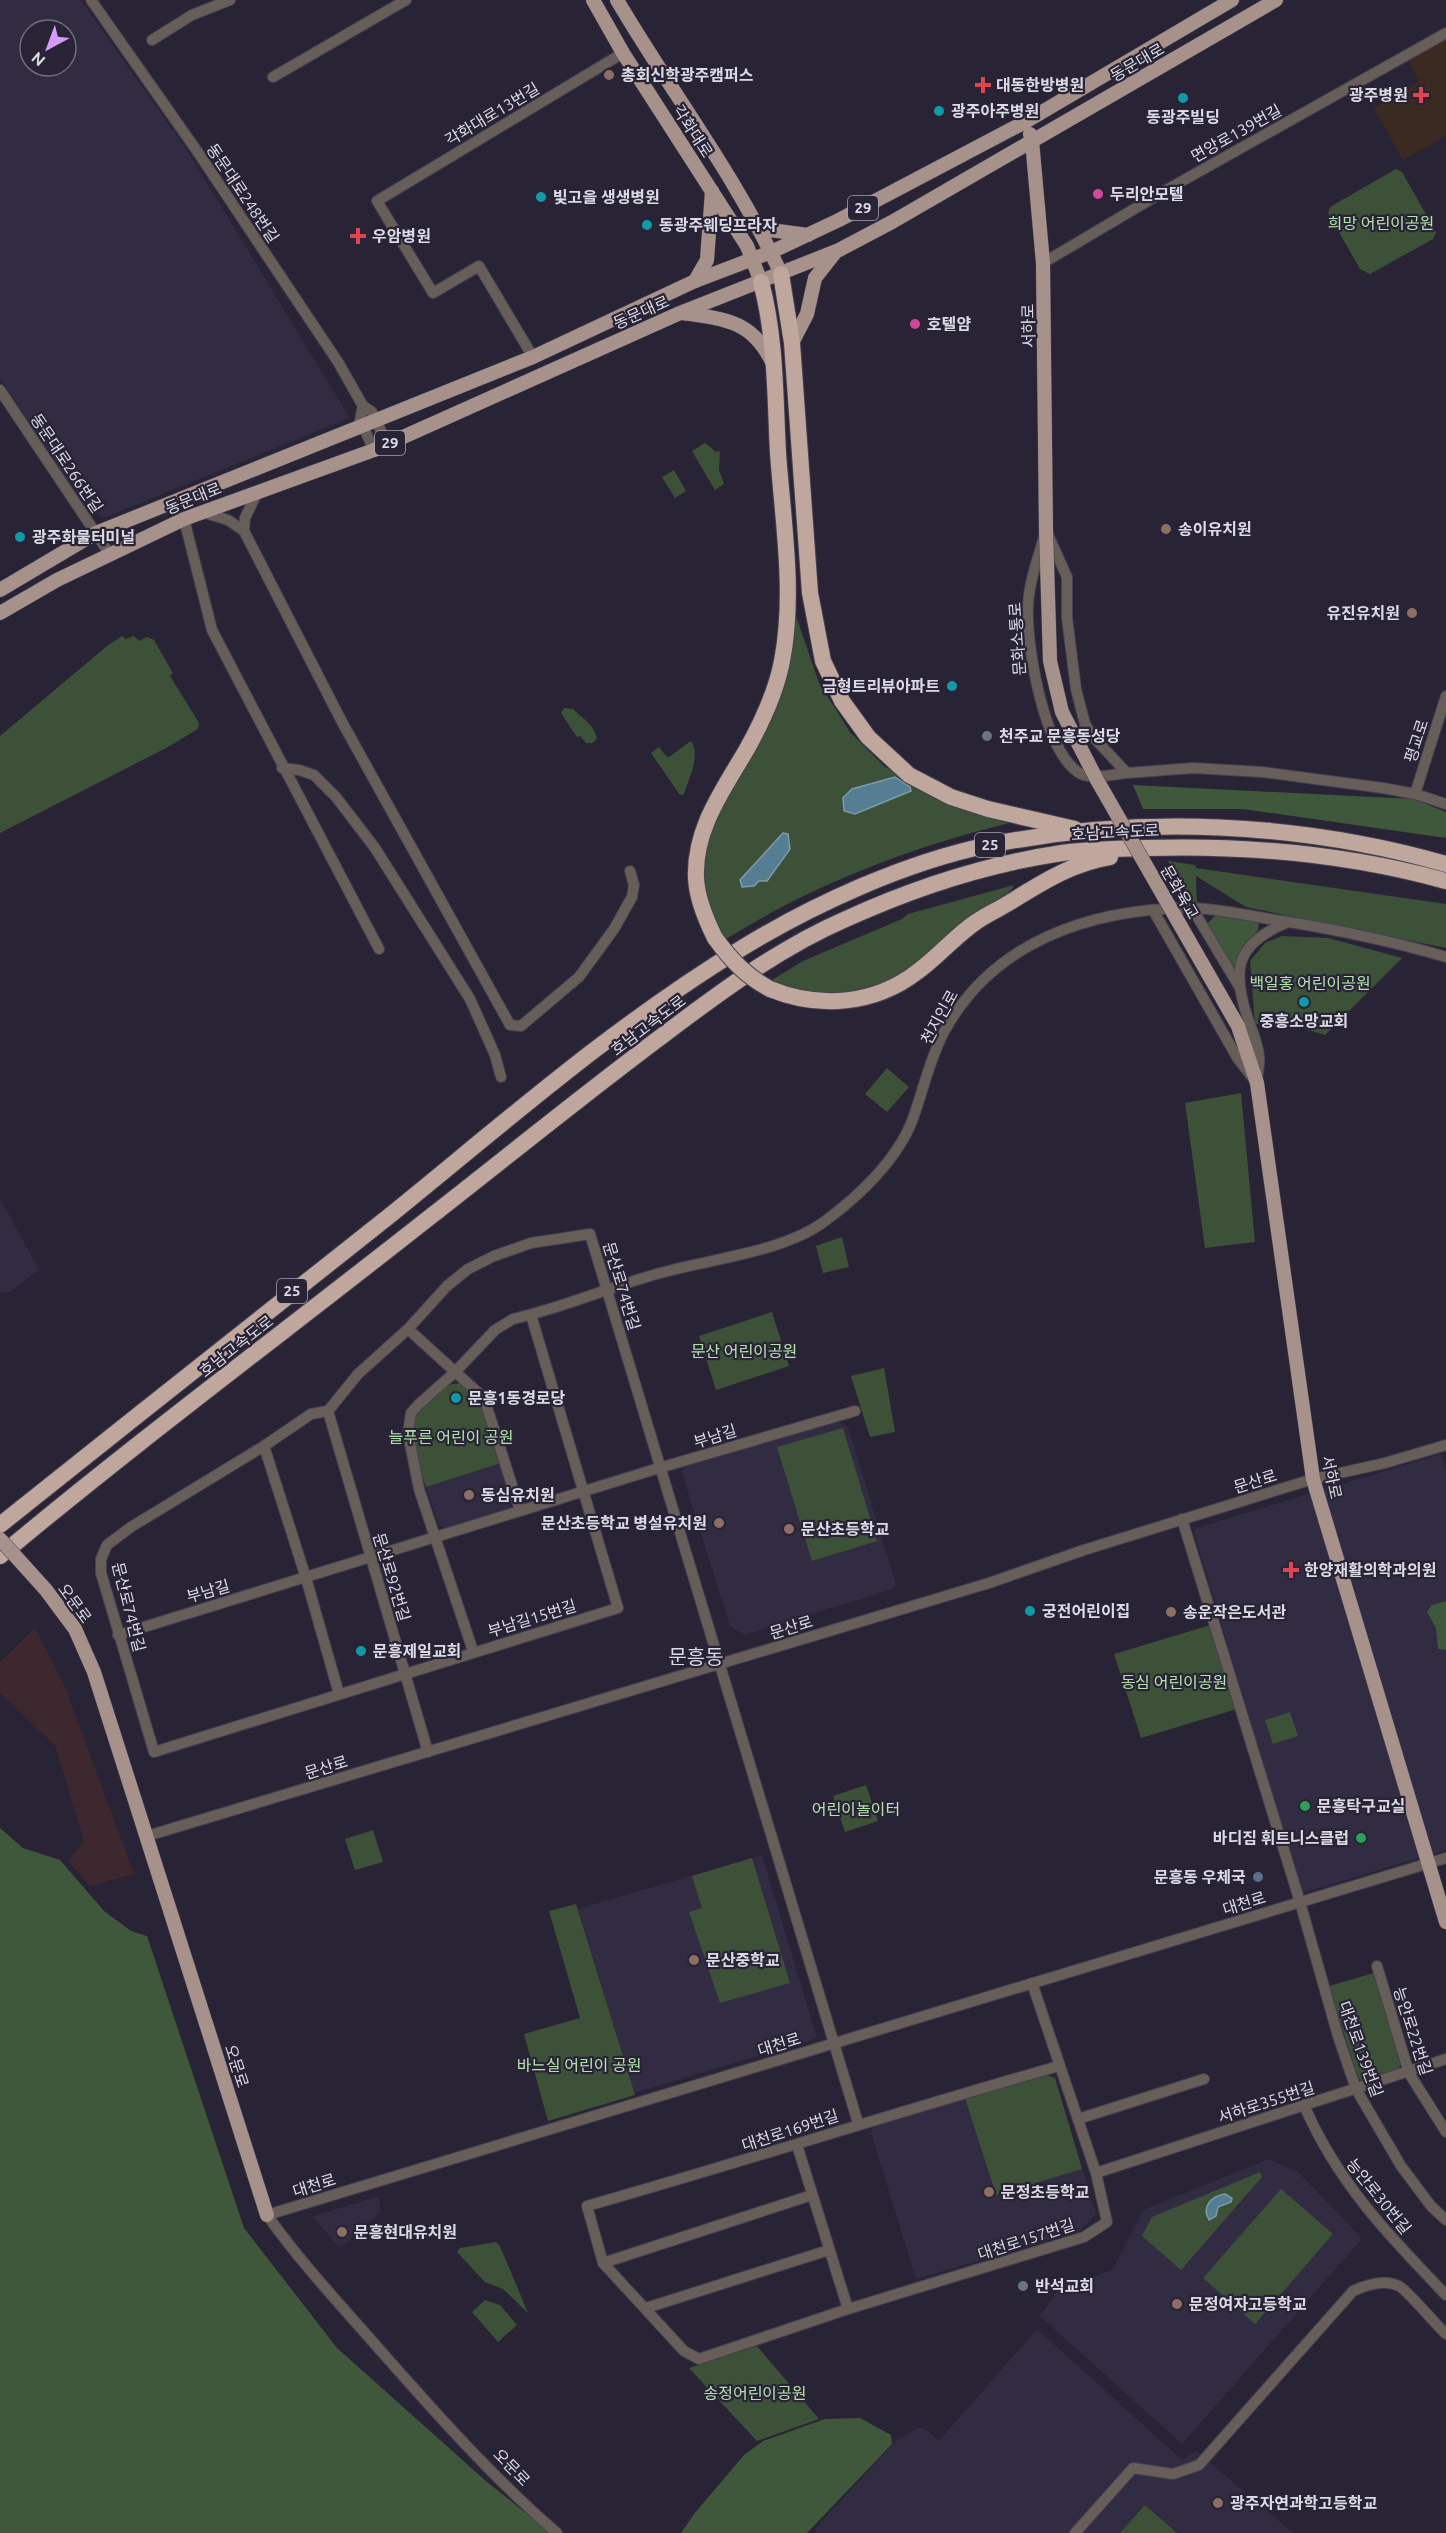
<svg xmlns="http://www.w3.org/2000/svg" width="1446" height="2533" font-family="Ubuntu,'Noto Sans KR',sans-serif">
	<rect width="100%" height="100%" fill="#282435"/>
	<g fill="#312c42" fill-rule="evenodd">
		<path d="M0,0H81L188,152L350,418L103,518L82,502L0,378ZM30,30H66V66H30Z"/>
		<path d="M0,1198L39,1270L10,1292L0,1293Z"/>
		<path d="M839,1421L848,1427L896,1584L893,1589L744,1635L730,1626L682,1473L683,1468Z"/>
		<path d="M1441,1454L1446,1471V1850L1302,1893L1193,1529Z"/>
		<path d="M501,1463L512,1502L509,1510L446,1529L438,1524L426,1487Z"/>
		<path d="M762,1855L817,2038L634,2093L578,1909Z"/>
		<path d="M1048,2075L1055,2078L1096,2214L1080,2231L916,2279L871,2133L875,2123Z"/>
		<path d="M1269,2159L1298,2172L1359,2235L1361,2240L1182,2444L1040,2316L1057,2291L1113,2269L1143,2210Z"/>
		<path d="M378,2197L381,2212L340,2248L312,2216Z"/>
		<path d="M1037,2329L1182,2460L1196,2451L1293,2533H814L821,2522L896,2441L918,2428L925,2429L939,2441Z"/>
	</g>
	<path fill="#3c282e" d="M35,1628L65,1687L134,1874L90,1886L68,1861L84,1841L55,1745L0,1693V1662Z"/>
	<path fill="#3b2a21" d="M1446,33V136L1403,160L1374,108L1419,81L1405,55Z"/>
	<g fill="#3c5138">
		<path d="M1396,169L1402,172L1436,232L1433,239L1370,274L1360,269L1328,213L1330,207Z"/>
		<path d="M705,443L716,452L720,451L719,470L724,484L715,490L692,451Z"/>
		<path d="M674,470L686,491L675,498L662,477Z"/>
		<path d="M795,613L819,683L850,732L884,766L943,802L1009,823C909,848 814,884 726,939L708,909L700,859L718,811L748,762Z"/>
		<path d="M122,636L126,639L134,636L139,641L147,637L154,640L173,673L170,676L199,723L198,729L168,747L0,833V736L107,646Z"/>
		<path d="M564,708L573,709C582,718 594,724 597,739L592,743H586L580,736L577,737L561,713Z"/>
		<path d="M691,741C701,755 689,778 684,794L680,795L651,753L659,747L666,756L669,757Z"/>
		<path d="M1168,861L1195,865L1196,868L1446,904V948L1246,907L1196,876L1197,909Z"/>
		<path d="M1014,885L1012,889L915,974L837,1003L764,985L803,961L902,919L908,914Z"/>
		<path d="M1282,936L1328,938L1402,958L1325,1035L1285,1023L1255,1024L1250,961L1265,943Z"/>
		<path d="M887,1068L909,1087L887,1112L865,1094Z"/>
		<path d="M1241,1093L1255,1242L1205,1248L1185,1103Z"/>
		<path d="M842,1237L849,1267L823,1273L816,1246Z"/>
		<path d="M772,1312L789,1366L716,1390L699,1336Z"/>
		<path d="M884,1368L895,1432L870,1437L851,1376Z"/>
		<path d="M460,1383L479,1399L501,1463L426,1487C421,1471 407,1435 414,1419C417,1411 425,1403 432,1397C443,1387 444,1385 460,1383Z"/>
		<path d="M843,1428L877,1541L812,1561L777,1447Z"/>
		<path d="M1214,1624L1240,1708L1141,1738L1114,1654Z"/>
		<path d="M1290,1712L1298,1736L1273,1744L1265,1720Z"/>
		<path d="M866,1785L878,1821L845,1832L833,1796Z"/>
		<path d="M373,1830L383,1862L355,1870L345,1839Z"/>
		<path d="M752,1858L790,1983L720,2003L689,1912L702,1908L692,1876Z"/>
		<path d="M576,1904L635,2095L548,2121L524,2034L580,2018L549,1911Z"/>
		<path d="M1374,1973L1402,2061L1398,2070L1365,2083L1358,2078L1329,1986Z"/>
		<path d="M1048,2075L1055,2078L1082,2169L996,2195L965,2098Z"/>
		<path d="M1260,2172L1262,2177L1181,2270L1142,2236L1152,2217Z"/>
		<path d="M1281,2189L1333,2234L1255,2324L1203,2278Z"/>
		<path d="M496,2242L500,2246L528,2313L503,2289L485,2282L457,2252L460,2248Z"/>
		<path d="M485,2300L500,2305L517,2325L498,2342L472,2312Z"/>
		<path d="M757,2346L819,2419L757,2441L689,2368Z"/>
		<path d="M1145,2505L1177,2533H1120Z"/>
	</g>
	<g fill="#3f573a">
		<path d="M1133,785L1413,799L1446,812V838L1243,809H1143Z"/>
		<path d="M1216,915L1254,920L1259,923L1258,930L1243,947L1236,967L1233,969L1207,924Z"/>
		<path d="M1446,1601V1650L1438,1649L1436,1628L1427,1612L1432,1605Z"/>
		<path d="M0,1828L23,1848L60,1860L104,1911L131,1931L147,1936L244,2228L337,2348L487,2482L551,2533H0Z"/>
		<path d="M860,2418L891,2435L892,2444L807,2533H681L694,2514L744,2455L763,2441L825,2419Z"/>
	</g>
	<g fill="#557e92" stroke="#7e9aab" stroke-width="1.5">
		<path d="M895,777L910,787L911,791L855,814L844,811L843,798L852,789Z"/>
		<path d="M783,833L788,834L790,849L767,881H759L754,886L742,887L740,880Z"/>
		<path d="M1225,2194L1232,2198L1231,2202L1218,2207L1216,2216L1209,2220C1201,2206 1212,2196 1225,2194Z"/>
	</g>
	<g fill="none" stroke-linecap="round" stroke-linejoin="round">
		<defs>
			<g id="minor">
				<path d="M91,0L197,151L338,362L363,406L372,412L387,444"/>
				<path d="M152,40L192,15L230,0"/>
				<path d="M273,77L406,0"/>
				<path d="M1043,263L1168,189L1446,33"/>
				<path d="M533,357L479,266L433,293L377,201L623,53"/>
				<path d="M0,390L109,553"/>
				<path d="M363,406L360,420L374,450"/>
				<path d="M202,512L228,520L244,531L245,518L258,491"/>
				<path d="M184,519L212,630L379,949"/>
				<path d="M1046,530L1067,577V618L1076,689L1085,724L1094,738L1127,773C1114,774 1093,780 1081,774C1044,754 1026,645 1028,606C1029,581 1039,555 1046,530Z"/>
				<path d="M244,531L342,722L510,1025L521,1026L579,977L614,929L632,897L634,885L630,871"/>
				<path d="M282,768L299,770L314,775L336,797L375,848L470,999L495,1055L501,1077"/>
				<path d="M1127,773L1193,768L1262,772L1383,788L1415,794L1446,804"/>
				<path d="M1415,794L1446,696"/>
				<path d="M1192,908L1240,988"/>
				<path d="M1153,910L1238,1059L1253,1078"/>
				<path d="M1257,1079C1258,1072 1260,1064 1259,1056C1258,1043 1251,1028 1247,1016C1231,967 1238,943 1286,923"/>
				<path d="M531,1315L618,1608L154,1752L101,1573V1559L107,1545L131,1527L264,1446L311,1414L328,1411L358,1374L408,1329L447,1286L468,1269L494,1256L531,1243L590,1234L858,2123"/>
				<path d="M408,1329L484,1398L520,1510"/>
				<path d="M328,1411L428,1752"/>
				<path d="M264,1446L306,1578L339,1694"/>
				<path d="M1182,1519L1300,1902L1338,2036L1356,2089L1401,2166L1431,2206L1446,2220"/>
				<path d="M118,1635L659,1468L855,1411"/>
				<path d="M473,1651L419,1489L408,1433L411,1413L418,1405L455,1372L495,1330L513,1319C567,1307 618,1283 672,1270C719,1258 787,1250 825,1221C858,1197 897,1160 912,1121C923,1092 929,1060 944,1032C993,941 1091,909 1189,908C1220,908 1252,917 1283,921C1338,930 1392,941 1446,957"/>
				<path d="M147,1836L989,1583L1084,1550L1313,1479L1385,1463L1446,1445"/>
				<path d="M1377,1966L1409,2073L1446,2132"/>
				<path d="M1032,1983L1096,2173L1107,2222L1084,2237L848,2309L699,2359L684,2351L603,2263L587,2206C745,2161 901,2111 1059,2066"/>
				<path d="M1304,2105C1337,2182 1389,2236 1446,2295"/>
				<path d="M1078,2119L1204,2079"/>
				<path d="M797,2145L848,2309"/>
				<path d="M1096,2173L1446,2059"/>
				<path d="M603,2263L812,2195"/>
				<path d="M646,2308L829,2250"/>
				<path d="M557,2533C491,2476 431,2408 373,2342C336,2300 299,2260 267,2215L1446,1858"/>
				<path d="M1075,2533L1133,2468L1173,2474L1199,2465L1353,2291C1366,2285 1385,2279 1399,2286C1407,2290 1437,2326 1446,2334"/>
			</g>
			<g id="major">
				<path d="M593,0L623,53L747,246L761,282"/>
				<path d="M617,0C671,92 737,177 781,274"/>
				<path d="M1030,134L1032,141L1043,263L1046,530"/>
				<path d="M755,223L770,230L808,235"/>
				<path d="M695,281L707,260L712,191"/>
				<path d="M682,313C724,319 752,320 772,362"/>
				<path d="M792,343L807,314L815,278L834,254"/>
				<path d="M0,590L96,533L533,357L695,281L771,252L839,220L1025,122L1232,0"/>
				<path d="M0,613L57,580L184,519L374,450L680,313L839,250L892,222L1276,0"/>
				<path d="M1238,1026L1257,1083L1313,1479L1446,1922"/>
				<path d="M46,1590L75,1629L94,1672L267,2215"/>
			</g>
			<g id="highway">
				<path d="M781,274L792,343L810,593L823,661L842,701L868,737L909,775L951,797L988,809L1075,829"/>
				<path d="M715,938C706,920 697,899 696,878C694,829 723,790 747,749C762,722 776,693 782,661C795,594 783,522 778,453C775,396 776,338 761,282"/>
				<path d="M770,989C819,1009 874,1005 917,972C938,957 955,936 976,922C986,915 997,910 1007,904C1040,884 1071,863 1110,857"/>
				<path d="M0,1525C129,1422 259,1319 388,1217C503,1124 615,1025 742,948C814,904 906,862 989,845C1140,815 1299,822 1446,864"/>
				<path d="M0,1556C140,1439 287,1330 430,1217C507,1157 583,1095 662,1036C719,993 779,948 846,919C914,888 988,864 1062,853C1090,849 1119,849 1146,848C1248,845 1348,854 1446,881"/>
			</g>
		</defs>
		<use href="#minor" stroke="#454151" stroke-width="12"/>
		<use href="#major" stroke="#454151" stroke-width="15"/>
		<use href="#highway" stroke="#454151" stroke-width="18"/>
		<use href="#minor" stroke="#675d59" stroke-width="10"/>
		<use href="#major" stroke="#a6928b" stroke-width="14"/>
		<use href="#highway" stroke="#bfa79e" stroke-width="16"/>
		<defs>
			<g id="major-bridge">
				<path d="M1046,530L1050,661L1062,712L1097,780L1238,1026"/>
				<path d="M0,1539L46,1590"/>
			</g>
			<path id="highway-bridge" d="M715,938C731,960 746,976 770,989"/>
		</defs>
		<use href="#major-bridge" stroke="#454151" stroke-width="15" stroke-linecap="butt"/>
		<use href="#highway-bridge" stroke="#454151" stroke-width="18" stroke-linecap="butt"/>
		<use href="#major-bridge" stroke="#a6928b" stroke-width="14"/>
		<use href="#highway-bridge" stroke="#bfa79e" stroke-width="16"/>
	</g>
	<g fill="#8d6e63" stroke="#282435" stroke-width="2">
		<circle cx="609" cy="75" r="6"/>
		<circle cx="1166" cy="529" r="6"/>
		<circle cx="1412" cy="613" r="6"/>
		<circle cx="469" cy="1495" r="6"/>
		<circle cx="719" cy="1523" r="6"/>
		<circle cx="789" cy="1529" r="6"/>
		<circle cx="1171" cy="1612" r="6"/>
		<circle cx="694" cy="1960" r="6"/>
		<circle cx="989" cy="2192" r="6"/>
		<circle cx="342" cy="2232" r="6"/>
		<circle cx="1177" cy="2304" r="6"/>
		<circle cx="1218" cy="2503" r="6"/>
	</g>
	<g fill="#e0444e" stroke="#282435" stroke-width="2">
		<path d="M980 76h6v6h6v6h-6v6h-6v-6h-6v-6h6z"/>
		<path d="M1418 86h6v6h6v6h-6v6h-6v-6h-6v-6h6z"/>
		<path d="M355 227h6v6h6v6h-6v6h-6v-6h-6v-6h6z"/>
		<path d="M1288 1561h6v6h6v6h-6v6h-6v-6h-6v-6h6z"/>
	</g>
	<g fill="#0f9aa8" stroke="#282435" stroke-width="2">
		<circle cx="1183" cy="98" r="6"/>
		<circle cx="939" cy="111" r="6"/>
		<circle cx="541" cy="197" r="6"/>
		<circle cx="647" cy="225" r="6"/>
		<circle cx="20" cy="537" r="6"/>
		<circle cx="952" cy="686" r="6"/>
		<circle cx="1304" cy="1002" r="6"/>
		<circle cx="456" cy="1398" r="6"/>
		<circle cx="1030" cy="1611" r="6"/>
		<circle cx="361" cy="1651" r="6"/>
	</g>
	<g fill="#d1479c" stroke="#282435" stroke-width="2">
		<circle cx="1098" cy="194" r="6"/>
		<circle cx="915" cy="324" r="6"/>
	</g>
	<g fill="#6b7280" stroke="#282435" stroke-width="2">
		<circle cx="987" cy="736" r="6"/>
		<circle cx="1023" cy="2286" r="6"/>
	</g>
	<g fill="#2e9e5b" stroke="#282435" stroke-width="2">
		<circle cx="1305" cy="1806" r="6"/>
		<circle cx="1361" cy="1838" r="6"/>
	</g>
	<circle fill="#5c6f8a" stroke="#282435" stroke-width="2" cx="1258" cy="1877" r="6"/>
	<g text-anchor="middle" stroke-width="4.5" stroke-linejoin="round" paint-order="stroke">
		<g fill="#282435" stroke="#a6a3b0" stroke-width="1.5">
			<rect x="848" y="196" width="30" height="24" rx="4.5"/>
			<rect x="375" y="431" width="30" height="24" rx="4.5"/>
			<rect x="975" y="833" width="30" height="24" rx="4.5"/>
			<rect x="277" y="1279" width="30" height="24" rx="4.5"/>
		</g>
		<g font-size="15" font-weight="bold" fill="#dcdae5">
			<text x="863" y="213">29</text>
			<text x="390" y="448">29</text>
			<text x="990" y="850">25</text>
			<text x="292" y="1296">25</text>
		</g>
		<g font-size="16" fill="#dcdae5" stroke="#282435">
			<text transform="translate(1137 62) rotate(-30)" y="6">동문대로</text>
			<text transform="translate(492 114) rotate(-31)" y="6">각화대로13번길</text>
			<text transform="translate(693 131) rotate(57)" y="6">각화대로</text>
			<text transform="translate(1236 133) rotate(-29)" y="6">면앙로139번길</text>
			<text transform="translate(243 193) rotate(56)" y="6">동문대로248번길</text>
			<text transform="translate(641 312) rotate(-24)" y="6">동문대로</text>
			<text transform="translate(1028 326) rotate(-91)" y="6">서하로</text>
			<text transform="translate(67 463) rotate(56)" y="6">동문대로266번길</text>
			<text transform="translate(193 498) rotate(-22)" y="6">동문대로</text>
			<text transform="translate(1017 639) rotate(-94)" y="6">문화소통로</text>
			<text transform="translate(1416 741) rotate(-72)" y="6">평교로</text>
			<text transform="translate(1115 832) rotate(-3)" y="6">호남고속도로</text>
			<text transform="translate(1180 892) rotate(60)" y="6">문화육교</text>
			<text transform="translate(939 1017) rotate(-61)" y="6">천지인로</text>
			<text transform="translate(648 1025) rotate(-37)" y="6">호남고속도로</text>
			<text transform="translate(622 1286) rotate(73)" y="6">문산로74번길</text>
			<text transform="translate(236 1346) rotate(-38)" y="6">호남고속도로</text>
			<text transform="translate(715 1436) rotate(-17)" y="6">부남길</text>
			<text transform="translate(1332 1477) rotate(78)" y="6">서하로</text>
			<text transform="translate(1255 1481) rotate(-17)" y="6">문산로</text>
			<text transform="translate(392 1577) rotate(73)" y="6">문산로92번길</text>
			<text transform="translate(208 1591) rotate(-16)" y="6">부남길</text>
			<text transform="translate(75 1603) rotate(54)" y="6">오문로</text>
			<text transform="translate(129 1607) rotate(76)" y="6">문산로74번길</text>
			<text transform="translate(532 1618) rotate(-17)" y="6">부남길15번길</text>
			<text transform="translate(791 1627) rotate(-17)" y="6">문산로</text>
			<text transform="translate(326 1767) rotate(-17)" y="6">문산로</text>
			<text transform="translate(1244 1903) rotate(-17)" y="6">대천로</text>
			<text transform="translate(1413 2031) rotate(72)" y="6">능안로22번길</text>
			<text transform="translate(779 2044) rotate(-17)" y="6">대천로</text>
			<text transform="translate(1361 2049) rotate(70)" y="6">대천로139번길</text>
			<text transform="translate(237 2066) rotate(72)" y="6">오문로</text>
			<text transform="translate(1266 2102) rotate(-18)" y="6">서하로355번길</text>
			<text transform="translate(790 2130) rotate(-18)" y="6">대천로169번길</text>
			<text transform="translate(314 2185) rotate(-17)" y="6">대천로</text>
			<text transform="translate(1379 2196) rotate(51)" y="6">능안로30번길</text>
			<text transform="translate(1026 2239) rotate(-18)" y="6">대천로157번길</text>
			<text transform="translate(512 2467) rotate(46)" y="6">오문로</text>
		</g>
		<g font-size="16" font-weight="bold" fill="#dcdae5" stroke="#282435" text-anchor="start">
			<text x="621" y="81">총회신학광주캠퍼스</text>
			<text x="996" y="91">대동한방병원</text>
			<text x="1408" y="101" text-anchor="end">광주병원</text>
			<text x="951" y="117">광주아주병원</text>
			<text x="1183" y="123" text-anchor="middle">동광주빌딩</text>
			<text x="1110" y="200">두리안모텔</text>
			<text x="553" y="203">빛고을 생생병원</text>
			<text x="659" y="231">동광주웨딩프라자</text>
			<text x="372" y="242">우암병원</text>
			<text x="927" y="330">호텔얌</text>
			<text x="1178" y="535">송이유치원</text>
			<text x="32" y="543">광주화물터미널</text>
			<text x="1400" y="619" text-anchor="end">유진유치원</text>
			<text x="940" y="692" text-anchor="end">금형트리뷰아파트</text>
			<text x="999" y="742">천주교 문흥동성당</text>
			<text x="1304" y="1027" text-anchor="middle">중흥소망교회</text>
			<text x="468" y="1404">문흥1동경로당</text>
			<text x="481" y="1501">동심유치원</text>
			<text x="707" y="1529" text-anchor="end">문산초등학교 병설유치원</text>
			<text x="801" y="1535">문산초등학교</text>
			<text x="1304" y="1576">한양재활의학과의원</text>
			<text x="1042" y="1617">궁전어린이집</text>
			<text x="1183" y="1618">송운작은도서관</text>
			<text x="373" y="1657">문흥제일교회</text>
			<text x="1317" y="1812">문흥탁구교실</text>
			<text x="1349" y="1844" text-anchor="end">바디짐 휘트니스클럽</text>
			<text x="1246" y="1883" text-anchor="end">문흥동 우체국</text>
			<text x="706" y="1966">문산중학교</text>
			<text x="1001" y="2198">문정초등학교</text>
			<text x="354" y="2238">문흥현대유치원</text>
			<text x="1035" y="2292">반석교회</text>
			<text x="1189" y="2310">문정여자고등학교</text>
			<text x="1230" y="2509">광주자연과학고등학교</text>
		</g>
		<g font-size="16" fill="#b4e1ac" stroke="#282435">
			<text x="1381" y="229">희망 어린이공원</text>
			<text x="1310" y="989">백일홍 어린이공원</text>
			<text x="744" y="1357">문산 어린이공원</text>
			<text x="451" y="1443">늘푸른 어린이 공원</text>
			<text x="1174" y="1688">동심 어린이공원</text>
			<text x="856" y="1815">어린이놀이터</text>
			<text x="579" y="2071">바느실 어린이 공원</text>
			<text x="755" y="2399">송정어린이공원</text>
		</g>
		<g font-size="20" fill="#dcdae5" stroke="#282435">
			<text x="696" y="1664">문흥동</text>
		</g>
	</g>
	<g transform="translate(48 48) rotate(221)"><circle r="28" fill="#282435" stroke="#706d7b" stroke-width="1.5"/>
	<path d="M0-4.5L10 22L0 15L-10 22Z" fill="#d69bfa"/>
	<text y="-9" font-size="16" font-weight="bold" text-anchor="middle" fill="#dcdae5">N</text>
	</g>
</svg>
